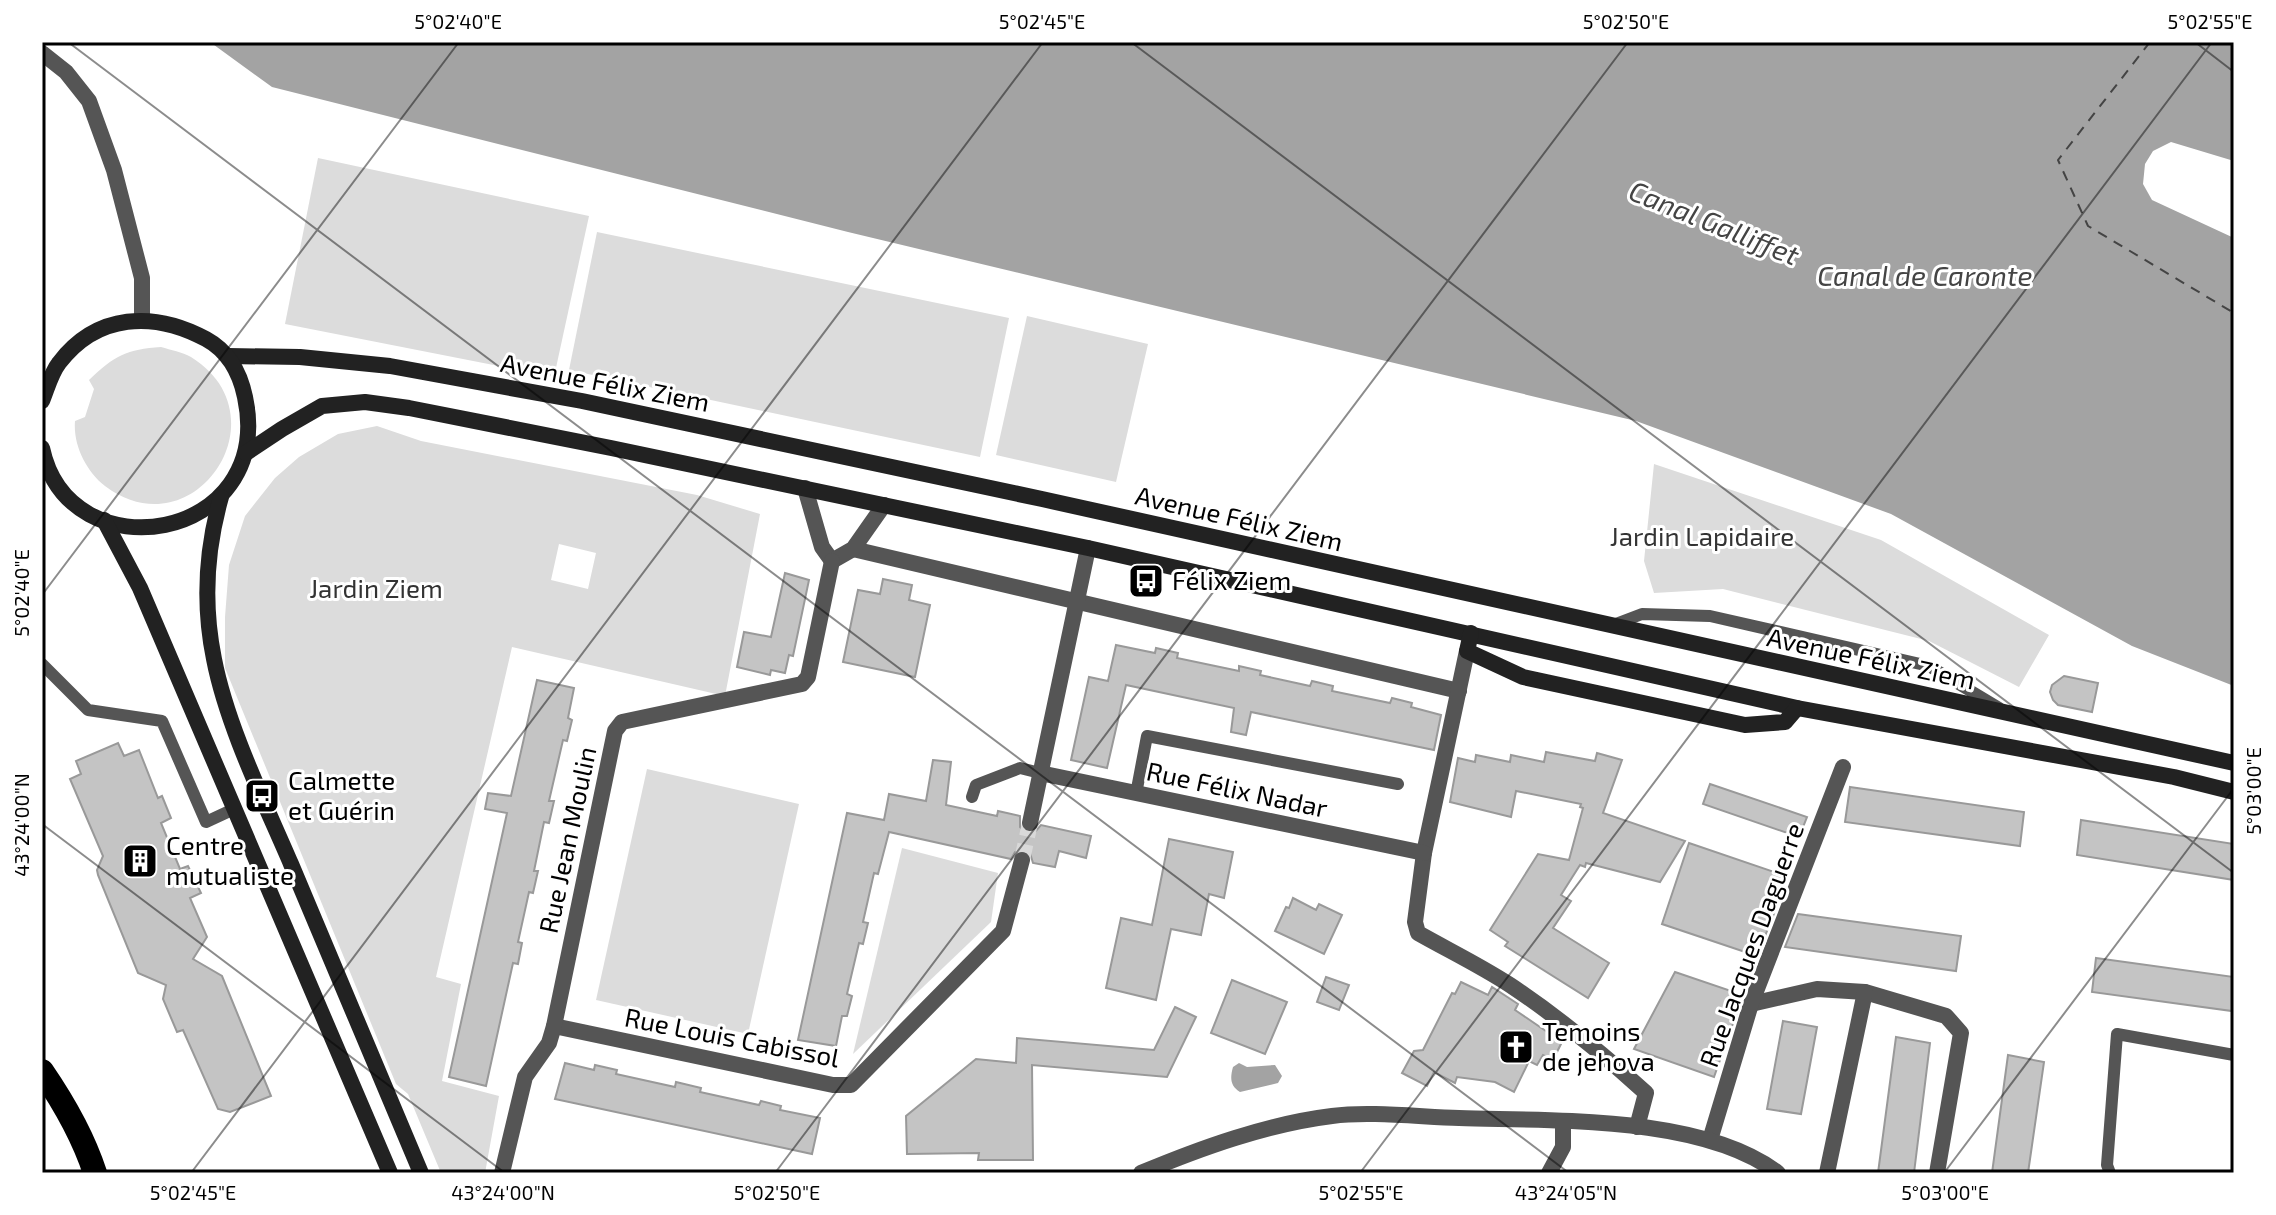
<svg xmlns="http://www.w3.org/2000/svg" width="2276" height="1215" font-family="'Exo 2',sans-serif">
	<rect width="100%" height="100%" fill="#fff"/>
	<g fill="#dcdcdc" fill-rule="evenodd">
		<path d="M318,158L589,216L554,377L285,324Z"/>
		<path d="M597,232L1009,318L980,457L569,370Z"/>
		<path d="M1027,316L1148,344L1116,482L996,455Z"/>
		<path d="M161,347C171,350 182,352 191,357C286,416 194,553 105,486C86,471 73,445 75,421L85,417L94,389L89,380C114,356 127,349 161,347Z"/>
		<path d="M377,426L421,441L697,495L760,514L725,696L512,647L436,977L461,984L442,1081L499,1096L485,1173H441L408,1094L396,1084L225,668V617L229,565L245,516L275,478L299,457L338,434ZM559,544L596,553L588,589L551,580Z"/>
		<path d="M1654,464L1881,540L2049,635L2019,687L1929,641L1723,589L1654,593L1644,561Z"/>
		<path d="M647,769L799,804L748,1034L596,1000Z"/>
		<path d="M902,848L998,873L991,922L853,1054Z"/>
	</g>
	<g fill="#a3a3a3">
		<path d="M210,42H2234V161L2171,142L2153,151L2145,164L2143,184L2152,200L2234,238V686L2132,646L1891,514L1636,421L848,232L272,87Z"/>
		<path d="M1239,1063L1247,1067L1275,1065L1282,1076L1278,1083L1240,1092C1230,1086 1230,1078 1233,1067Z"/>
	</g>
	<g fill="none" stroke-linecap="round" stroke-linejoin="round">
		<path stroke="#444" stroke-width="2" stroke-dasharray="10 8" stroke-linecap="butt" d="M2150,42L2058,160L2088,226L2234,313"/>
	</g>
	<g fill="#c4c4c4" stroke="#999" stroke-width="2">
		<path d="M785,573L809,580L793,656L789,655L785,673L771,670L770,675L737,667L744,632L771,637Z"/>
		<path d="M883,579L912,585L909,600L930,605L915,677L843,662L858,590L880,594Z"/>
		<path d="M1116,645L1155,653L1156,648L1178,653L1177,658L1239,671V666L1261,671L1260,675L1310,686L1312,681L1333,686L1332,691L1390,703L1392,698L1412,703L1411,707L1441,715L1434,750L1251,712L1246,735L1231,732L1234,708L1126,685L1107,768L1071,760L1089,677L1108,681Z"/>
		<path d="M2064,676L2098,683L2092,712L2058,705L2053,700L2050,692L2052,685Z"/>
		<path d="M537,680L574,688L568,718L572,720L567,741L563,740L549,801H554L549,823L544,822L534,871H538L533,893L529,892L518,942L522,943L518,964L513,963L486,1086L449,1077L507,813L485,809L488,793L511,796Z"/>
		<path d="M118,743L124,756L139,750L158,798L162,796L171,818L161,823L180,869L188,866L201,893L190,898L207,937L193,959L222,976L271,1096L230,1112L218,1109L183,1030L177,1032L163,999L166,985L138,973L98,875L97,870L103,856L70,779L81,774L76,761Z"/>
		<path d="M1546,752L1595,761L1597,753L1622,760L1603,813L1685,841L1660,882L1586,863L1585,867L1580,865L1561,895L1571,901L1553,928L1609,963L1588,998L1505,946L1508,942L1490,930L1538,854L1569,860L1583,808L1580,807L1581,804L1516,791L1511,817L1450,802L1458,758L1475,762L1476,755L1510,762L1511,755L1544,762Z"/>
		<path d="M933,760L951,762L946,805L997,816L998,811L1020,816V827L1027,834L1034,833L1041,825L1091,836L1086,858L1059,851L1055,867L1033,863L1030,853L1024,849L1015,852L1011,859L889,832L878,874L874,873L863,922L868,923L863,944L859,943L847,994L852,996L847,1016H842L836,1046L798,1040L847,813L884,820L889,794L926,801Z"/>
		<path d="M1710,784L1807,817L1799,837L1703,804Z"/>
		<path d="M1850,787L2024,812L2020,846L1845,822Z"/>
		<path d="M2081,820L2234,844V880L2077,855Z"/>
		<path d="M1169,839L1233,852L1224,898L1209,894L1201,935L1171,929L1156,1000L1106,988L1121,918L1152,925Z"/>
		<path d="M1689,843L1786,876L1773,911H1775L1757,956L1662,924Z"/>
		<path d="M1293,898L1316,910L1319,904L1342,915L1324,954L1275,931L1286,907L1289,908Z"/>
		<path d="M1798,914L1961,936L1956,971L1785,947Z"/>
		<path d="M2096,958L2234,977L2232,1011L2092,992Z"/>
		<path d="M1675,972L1743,995L1714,1077L1634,1049Z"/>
		<path d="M1326,977L1349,985L1339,1010L1317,1002Z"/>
		<path d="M1232,980L1287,1002L1265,1054L1211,1033Z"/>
		<path d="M1461,982L1488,995L1492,987L1518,1004L1515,1010L1562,1042L1553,1060L1543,1055L1537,1065L1529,1061L1514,1092L1495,1082L1457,1077L1455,1083L1434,1072L1427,1086L1402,1073L1414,1051L1423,1050L1452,993L1455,994Z"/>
		<path d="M1175,1007L1196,1017L1167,1077L1032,1065L1033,1160H978L979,1153L907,1154L906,1116L976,1059L1016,1063L1017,1038L1154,1050Z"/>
		<path d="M1783,1021L1817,1027L1801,1114L1767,1109Z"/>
		<path d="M1896,1037L1930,1043L1914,1173H1878Z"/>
		<path d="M2008,1055L2044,1062L2028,1173H1992Z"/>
		<path d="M565,1063L594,1070L595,1065L617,1070L616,1074L675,1087L676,1082L701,1088L700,1092L759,1105L761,1101L781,1106L780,1110L820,1118L812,1154L555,1099Z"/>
	</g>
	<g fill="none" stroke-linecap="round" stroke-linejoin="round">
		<path stroke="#d9d9d9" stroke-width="16" stroke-dasharray="16 8" stroke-linecap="butt" d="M1022,860L1030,823"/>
		<g stroke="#555" stroke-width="12">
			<path d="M1613,625L1642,614L1710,616L1929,666L1999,708"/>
			<path d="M42,664L88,710L162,721L206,822L234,809"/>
			<path d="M1136,794L1147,736L1398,784"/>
			<path d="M972,797L976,785L1020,768L1040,773"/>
			<path d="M2110,1173L2107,1165L2117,1034L2234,1055"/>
		</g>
		<g stroke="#555" stroke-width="16">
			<path d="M42,53L66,72L89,101L114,170L142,278V320"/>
			<path d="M805,488L822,547L832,561"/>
			<path d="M853,549L1459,691"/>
			<path d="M832,561L853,549L884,505"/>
			<path d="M1467,651L1424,853L1415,922L1418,933C1448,950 1481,966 1510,985C1558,1017 1603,1054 1646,1093L1637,1127"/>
			<path d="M1040,773L1424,853"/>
			<path d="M1030,823L1088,548"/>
			<path d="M1751,1004L1817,989L1865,992L1946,1016L1961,1033L1937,1173"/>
			<path d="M554,1026L833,1085H851L1003,931L1022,860"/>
			<path d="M1710,1140L1751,1004L1843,767"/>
			<path d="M502,1173L525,1077L549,1043L554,1026L615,731L622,722L802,684L808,677L832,561"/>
			<path d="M1141,1173C1201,1148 1267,1124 1332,1116C1369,1111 1421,1117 1459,1118C1552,1121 1702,1115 1778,1173"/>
			<path d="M1549,1173L1563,1147V1122"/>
			<path d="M1827,1173L1865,992"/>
		</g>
		<g stroke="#222" stroke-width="16">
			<path d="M228,356L300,357L390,366L582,401L1042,499L2234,763"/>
			<path d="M42,401C47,389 51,373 59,363C97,313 154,311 206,339C228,351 240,373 245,397C276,542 69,576 42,448"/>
			<path d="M246,453L282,429L322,406L365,402L409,408L611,448L1088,548L1797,708L2174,777L2234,792"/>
			<path d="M221,497C206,550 203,605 214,659C227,726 264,801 291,864C334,967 378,1070 421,1173"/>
			<path d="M104,520L140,588L390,1173"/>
			<path d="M1471,633L1467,651L1523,677L1745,725L1785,722L1797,708"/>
		</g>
		<path stroke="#000" stroke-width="24" d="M42,1071C64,1103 83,1136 95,1173"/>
	</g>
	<path fill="none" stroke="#000" stroke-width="2" stroke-opacity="0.45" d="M68,42L1569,1173M1131,42L2234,873M2195,42L2234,72M42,595L459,42M42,824L505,1173M191,1173L1043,42M775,1173L1628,42M1360,1173L2212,42M1944,1173L2234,788"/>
	<defs>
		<symbol id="bus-square" viewBox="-11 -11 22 22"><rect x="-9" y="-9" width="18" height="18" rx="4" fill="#000" stroke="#fff"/><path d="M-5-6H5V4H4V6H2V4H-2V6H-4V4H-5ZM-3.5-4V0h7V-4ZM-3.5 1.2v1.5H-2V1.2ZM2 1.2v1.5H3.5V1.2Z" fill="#fff"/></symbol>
		<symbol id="building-square" viewBox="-11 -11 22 22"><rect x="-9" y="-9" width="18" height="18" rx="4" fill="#000" stroke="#fff"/><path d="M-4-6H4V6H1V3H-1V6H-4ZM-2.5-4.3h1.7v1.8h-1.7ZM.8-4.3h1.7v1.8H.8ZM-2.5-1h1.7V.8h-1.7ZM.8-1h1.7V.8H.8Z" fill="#fff"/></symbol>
		<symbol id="church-square" viewBox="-11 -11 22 22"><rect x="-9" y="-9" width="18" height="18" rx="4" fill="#000" stroke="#fff"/><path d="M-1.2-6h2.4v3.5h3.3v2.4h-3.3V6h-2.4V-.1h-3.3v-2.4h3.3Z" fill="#fff"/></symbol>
	</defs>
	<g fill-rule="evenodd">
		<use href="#bus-square" x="1126" y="561" width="40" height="40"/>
		<use href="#bus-square" x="242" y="776" width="40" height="40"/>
		<use href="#building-square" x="120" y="841" width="40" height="40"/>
		<use href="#church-square" x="1496" y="1027" width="40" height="40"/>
	</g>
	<g text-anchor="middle" stroke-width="6" stroke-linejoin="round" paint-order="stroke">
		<g font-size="26" fill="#000" stroke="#fff">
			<text transform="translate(605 383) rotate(11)" y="9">Avenue Félix Ziem</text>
			<text transform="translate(1239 519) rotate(13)" y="9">Avenue Félix Ziem</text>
			<text transform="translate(1871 659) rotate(12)" y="9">Avenue Félix Ziem</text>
			<text transform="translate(1237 790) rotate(12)" y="9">Rue Félix Nadar</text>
			<text transform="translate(568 840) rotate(-78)" y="9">Rue Jean Moulin</text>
			<text transform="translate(1752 945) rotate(-70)" y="9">Rue Jacques Daguerre</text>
			<text transform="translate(732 1038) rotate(11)" y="9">Rue Louis Cabissol</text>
		</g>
		<g font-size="26" fill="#333" stroke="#fff">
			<text x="1702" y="546">Jardin Lapidaire</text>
			<text x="376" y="598">Jardin Ziem</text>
		</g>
		<g font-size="26" fill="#000" stroke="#fff" text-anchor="start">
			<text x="1172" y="590">Félix Ziem</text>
			<text x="288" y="790">Calmette<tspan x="288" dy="30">et Guérin</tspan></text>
			<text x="166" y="855">Centre<tspan x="166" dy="30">mutualiste</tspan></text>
			<text x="1542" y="1041">Temoins<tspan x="1542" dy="30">de jehova</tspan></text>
		</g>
		<g font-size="28" font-style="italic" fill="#444" stroke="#fff">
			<text transform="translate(1714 223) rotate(22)" y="10">Canal Galliffet</text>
			<text x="1925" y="286">Canal de Caronte</text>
		</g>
	</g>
	<rect width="2276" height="1215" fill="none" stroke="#ffffff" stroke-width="88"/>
	<rect x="44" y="44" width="2188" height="1127" fill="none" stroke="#000" stroke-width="3"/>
	<g font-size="20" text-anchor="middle" fill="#000">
		<text x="458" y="29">5°02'40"E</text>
		<text x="1042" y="29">5°02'45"E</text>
		<text x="1626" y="29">5°02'50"E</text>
		<text x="2210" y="29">5°02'55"E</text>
		<text transform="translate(22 593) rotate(-90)" y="7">5°02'40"E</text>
		<text transform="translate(2254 791) rotate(-90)" y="7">5°03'00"E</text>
		<text transform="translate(22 825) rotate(-90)" y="7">43°24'00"N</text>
		<text x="193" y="1200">5°02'45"E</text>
		<text x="503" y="1200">43°24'00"N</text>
		<text x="777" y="1200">5°02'50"E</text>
		<text x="1361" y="1200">5°02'55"E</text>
		<text x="1566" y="1200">43°24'05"N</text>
		<text x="1945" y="1200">5°03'00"E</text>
	</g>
</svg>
